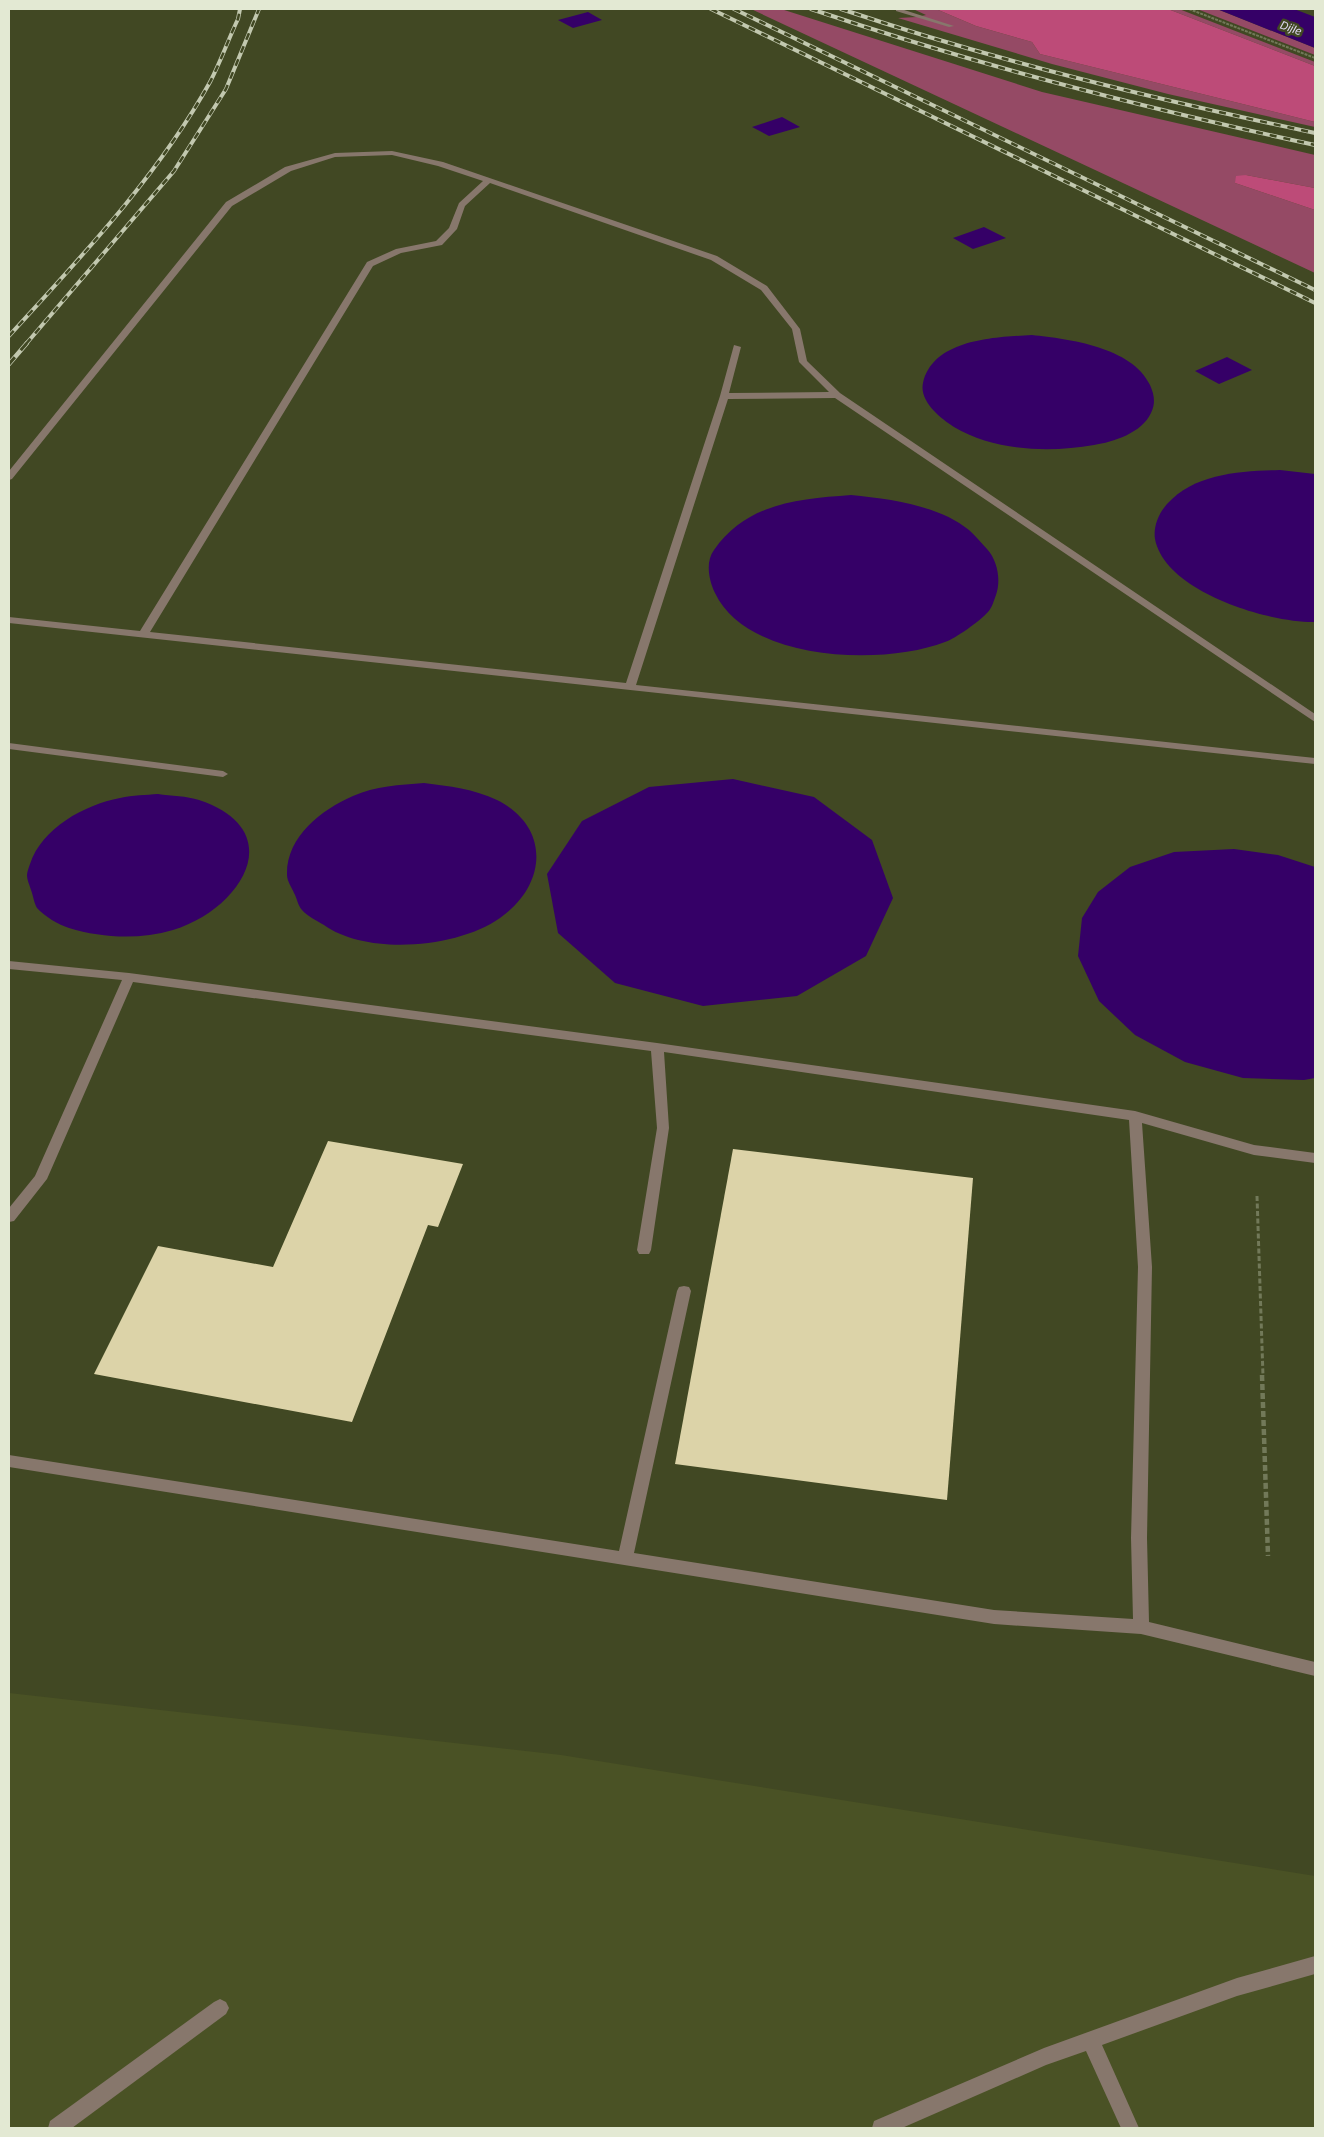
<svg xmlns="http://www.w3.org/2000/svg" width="1324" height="2137" font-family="Inter,sans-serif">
	<rect width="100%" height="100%" fill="#414823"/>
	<path fill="#4a5225" d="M9,1693L561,1755L1315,1876V2128H9Z"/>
	<g fill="#954a65">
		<path d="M751,9H781L1042,92L1315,155V188L1246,175L1235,183L1315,210V273Z"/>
		<path d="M913,9H936L976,26L1032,42L1040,54L1315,122V127L1168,94L1052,64L898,18L917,17L926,15Z"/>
		<path d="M1168,9H1179L1315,62V66Z"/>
		<path d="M1197,9H1217L1315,48V55Z"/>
	</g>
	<g fill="#bd4b78">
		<path d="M936,9H1168L1315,66V122L1040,54L1032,42L976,26Z"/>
		<path d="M1246,175L1315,188V210L1235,183L1236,176Z"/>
	</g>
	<g fill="#350067">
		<path d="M1217,9H1294L1315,17V48Z"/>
		<path d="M588,12L602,20L573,28L558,20Z"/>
		<path d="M782,117L800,127L769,136L752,127Z"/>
		<path d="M984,227L1006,238L973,249L953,238Z"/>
		<path d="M1032,335C1069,339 1132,347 1150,385C1154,394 1156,403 1151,413C1142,433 1113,442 1094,445C1049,453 994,451 954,427C940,418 919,401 923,383C933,339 995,337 1032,335Z"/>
		<path d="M1227,357L1252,370L1219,384L1195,371Z"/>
		<path d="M1280,470L1315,474V622C1269,623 1165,592 1155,539C1153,526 1159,513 1167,504C1195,473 1241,471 1280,470Z"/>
		<path d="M851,495C890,499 938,505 969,530C976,536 981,543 987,549C998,561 1001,581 996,595C994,600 992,608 988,612C981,620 955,639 945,642C883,666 748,662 715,593C709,581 705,562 714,550C747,503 798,499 851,495Z"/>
		<path d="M733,779L814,797L872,840L893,898L866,956L797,996L703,1006L615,983L558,933L547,874L582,821L649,787Z"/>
		<path d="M424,783C449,786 474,789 497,800C552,828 546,886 500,918C458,948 367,956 324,925C317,921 307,916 302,910C298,906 297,898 294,893C292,888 287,881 287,875C286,837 321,810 353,796C375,786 400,785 424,783Z"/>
		<path d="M158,794C171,796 187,796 199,800C291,831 241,909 173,930C139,940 102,938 69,928C59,925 44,916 37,908C34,903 33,895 31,890C30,886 27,880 27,875C27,872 29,867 30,864C42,828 84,805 120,798C133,795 146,795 158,794Z"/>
		<path d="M1234,849L1278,855L1315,867V1078L1304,1080L1243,1078L1185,1062L1135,1035L1099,1001L1078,956L1082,918L1098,892L1130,867L1174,852Z"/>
	</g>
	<g fill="#dcd3a8">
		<path d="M328,1141L463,1164L438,1227L428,1225L352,1422L94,1374L158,1246L273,1267Z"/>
		<path d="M733,1149L973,1178L947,1500L675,1464Z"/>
	</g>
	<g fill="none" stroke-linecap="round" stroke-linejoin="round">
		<path stroke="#727959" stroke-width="2" stroke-dasharray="3 1" stroke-linecap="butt" d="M1189,9L1315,58"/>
		<path stroke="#727959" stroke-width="3" stroke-dasharray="5 2.5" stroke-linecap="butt" d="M1257,1196L1263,1376"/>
		<path stroke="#727959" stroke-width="4.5" stroke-dasharray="6 3" stroke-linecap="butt" d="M1262,1375L1268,1556"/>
		<g fill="#87776c" fill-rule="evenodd">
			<path d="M896,9H901L954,26L949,27L896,11Z"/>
			<path d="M392,151L443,162L717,256L767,286L800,329L807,361L840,393L1315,714V722L835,398L728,399L636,685L1315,758V764L9,623V617L140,631L367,262L396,249L436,241L449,228L459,203L483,181L438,166L392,155L335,157L291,171L232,206L12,479L9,480V471L226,202L285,167L335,153ZM490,183L711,260L761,290L792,329L799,362L829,392L729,393L741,347L734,345L720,396L626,683L150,632L373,266L401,253L442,245L457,229L465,206Z"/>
			<path d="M9,743L223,771L228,774L223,777L9,749Z"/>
			<path d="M9,961L129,973L657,1043L1135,1111L1254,1145L1315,1153V1163L1254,1155L1142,1123L1152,1267L1147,1538L1149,1622L1315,1662V1676L1141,1634L994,1624L9,1467V1455L619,1551L677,1291L679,1287L684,1286L689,1287L691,1291L634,1553L994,1610L1133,1619L1131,1538L1138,1267L1129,1120L664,1052L669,1128L651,1250L649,1254H639L637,1250L657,1128L651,1051L133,982L47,1179L14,1221L9,1222V1208L35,1176L122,980L9,969Z"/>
			<path d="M1315,1956V1974L1237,1996L1102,2045L1139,2128H1121L1086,2051L1046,2065L902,2128H872L874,2121L1044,2048L1237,1978Z"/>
			<path d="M220,1999L226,2002L229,2008L226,2014L72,2128H48L50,2121L214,2002Z"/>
		</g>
		<defs>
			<g id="rail-far1">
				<path d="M711,9L1315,303"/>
				<path d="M734,9L1315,290"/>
				<path d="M811,9C976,65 1144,108 1315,145"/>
				<path d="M841,9C996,61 1155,99 1315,133"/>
				<path d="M9,336C81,257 158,176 210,82C221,61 228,40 238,19L240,9"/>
				<path d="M26,344L174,171L226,89L259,9"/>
			</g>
			<path id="rail" d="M9,364L27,343"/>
		</defs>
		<use href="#rail-far1" stroke="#c2c8af" stroke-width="4"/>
		<use href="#rail" stroke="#c2c8af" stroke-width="4.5"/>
		<use href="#rail-far1" stroke="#414823" stroke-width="2.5" stroke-dasharray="7" stroke-linecap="butt"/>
		<use href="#rail" stroke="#414823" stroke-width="3" stroke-dasharray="9" stroke-linecap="butt"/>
	</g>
	<g text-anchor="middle" stroke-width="5" stroke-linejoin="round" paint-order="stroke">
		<g font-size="11" font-style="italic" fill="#e1daf5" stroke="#414823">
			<text transform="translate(1291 28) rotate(20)" y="4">Dijle</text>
		</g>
	</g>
	<rect width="1324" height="2137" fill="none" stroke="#e3e9d3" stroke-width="20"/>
</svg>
